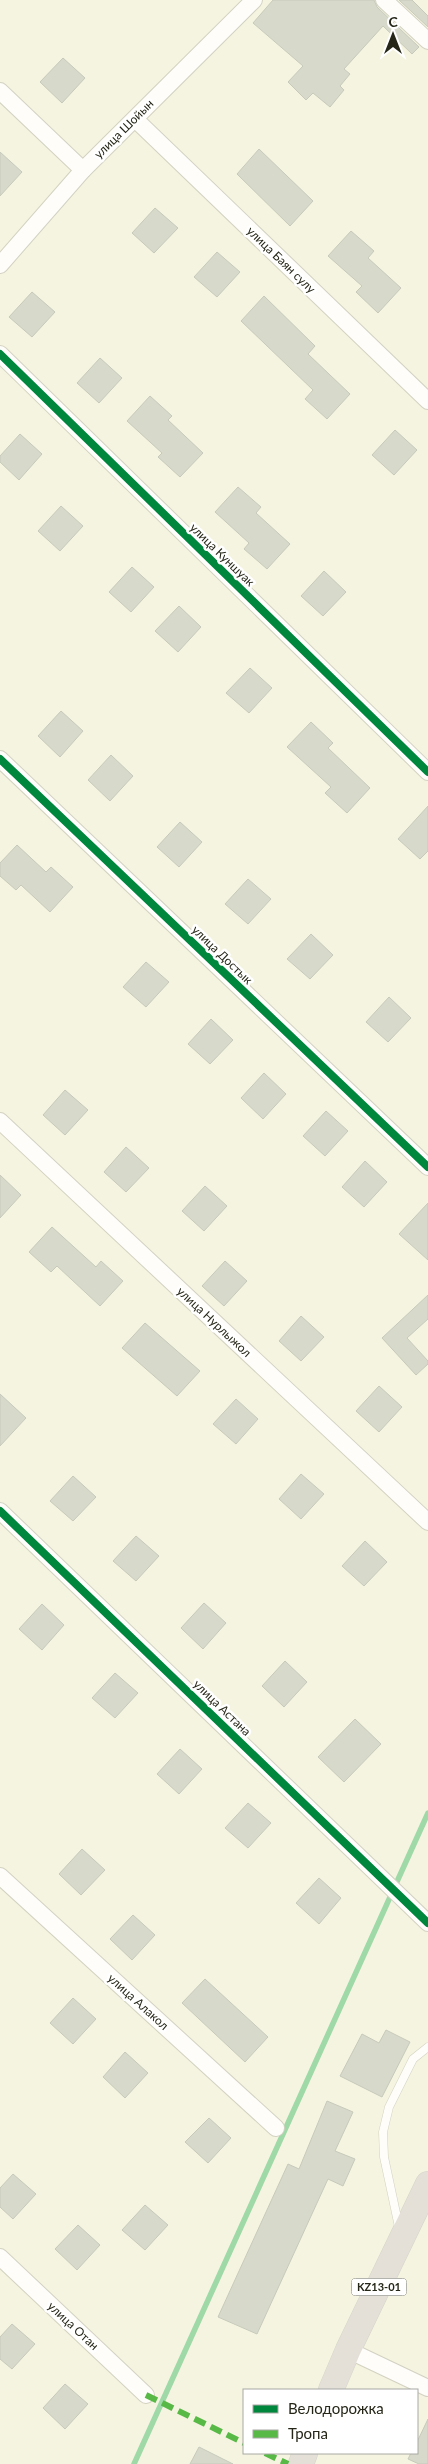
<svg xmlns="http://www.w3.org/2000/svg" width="428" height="2464" font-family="Lato,sans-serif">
	<rect width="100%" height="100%" fill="#f5f4e0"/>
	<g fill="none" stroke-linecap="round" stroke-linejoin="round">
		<path stroke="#9ed9a7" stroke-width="5.5" d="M134,2464L428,1813"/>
	</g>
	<g fill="#d7dacb" stroke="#c7cabb">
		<path d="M273,0H374L377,7L419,47L412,54L383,26L344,69L350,74L340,86L344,90L330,107L313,93L306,100L288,82L303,66L253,23Z"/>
		<path d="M399,0H412L428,16V27Z"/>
		<path d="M63,58L85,78L62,103L40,82Z"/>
		<path d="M259,149L313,201L290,226L237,174Z"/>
		<path d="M0,152L22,172L0,196Z"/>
		<path d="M155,208L178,228L154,253L132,233Z"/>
		<path d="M351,231L374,251L368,258L401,288L378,313L356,292L362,286L328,256Z"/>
		<path d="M217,252L240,272L217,297L194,277Z"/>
		<path d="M32,292L55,312L32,337L9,317Z"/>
		<path d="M264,296L315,346L308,354L350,394L327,419L305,399L313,390L241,321Z"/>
		<path d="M100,358L122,378L99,403L77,383Z"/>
		<path d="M150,396L172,416L168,420L203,453L180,477L158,457L162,453L127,421Z"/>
		<path d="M395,430L417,450L394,475L372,455Z"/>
		<path d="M20,434L42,454L19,480L0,462V456Z"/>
		<path d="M238,487L261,507L256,513L290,544L267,569L244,549L249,543L215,512Z"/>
		<path d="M61,506L83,526L60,551L38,531Z"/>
		<path d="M132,567L154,587L131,612L109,592Z"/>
		<path d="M324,571L346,592L323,616L301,596Z"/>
		<path d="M179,606L201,627L178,652L155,631Z"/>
		<path d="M250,668L272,688L249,713L226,693Z"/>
		<path d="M61,711L83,731L60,757L38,736Z"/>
		<path d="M311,722L333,743L328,748L370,788L347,813L325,793L331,787L287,747Z"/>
		<path d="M111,755L133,776L110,801L88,780Z"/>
		<path d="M428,806V851L420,859L398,839Z"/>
		<path d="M180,822L202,842L179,867L157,847Z"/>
		<path d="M17,845L46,872L51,867L73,887L50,912L21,885L16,890L0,876V863Z"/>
		<path d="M248,879L271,899L248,924L225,904Z"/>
		<path d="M311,934L333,955L310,979L287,959Z"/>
		<path d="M146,962L169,982L146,1007L123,987Z"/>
		<path d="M389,997L411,1018L388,1042L366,1022Z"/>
		<path d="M211,1019L233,1040L210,1064L188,1044Z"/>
		<path d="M264,1073L286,1094L263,1119L241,1098Z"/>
		<path d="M65,1090L88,1110L65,1135L43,1115Z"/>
		<path d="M326,1111L348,1131L325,1156L303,1136Z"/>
		<path d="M126,1147L149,1168L126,1192L104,1172Z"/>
		<path d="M365,1161L387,1182L364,1207L342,1187Z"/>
		<path d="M0,1175L21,1195L0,1218Z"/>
		<path d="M205,1186L227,1206L204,1231L182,1211Z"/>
		<path d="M428,1203V1260L399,1234Z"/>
		<path d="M52,1227L96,1267L101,1261L123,1281L100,1306L57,1266L51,1272L29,1252Z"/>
		<path d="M225,1261L247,1281L224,1306L202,1286Z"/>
		<path d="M428,1295V1319L407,1338L428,1361V1364L416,1375L382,1338Z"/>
		<path d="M301,1316L324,1337L301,1361L279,1341Z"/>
		<path d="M145,1323L200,1371L177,1396L122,1348Z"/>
		<path d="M379,1386L402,1407L379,1432L356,1411Z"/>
		<path d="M0,1394L26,1418L0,1446Z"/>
		<path d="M236,1399L258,1419L236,1444L213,1424Z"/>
		<path d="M301,1474L324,1494L301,1519L279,1499Z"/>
		<path d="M73,1476L96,1497L73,1521L50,1501Z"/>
		<path d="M136,1536L159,1556L136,1581L113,1561Z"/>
		<path d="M365,1541L387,1562L364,1586L342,1566Z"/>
		<path d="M204,1603L226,1623L203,1649L181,1628Z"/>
		<path d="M42,1604L64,1625L42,1650L19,1629Z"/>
		<path d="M285,1661L307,1682L284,1707L262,1686Z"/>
		<path d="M115,1673L138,1693L115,1718L92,1698Z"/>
		<path d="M355,1719L381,1744L344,1782L318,1757Z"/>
		<path d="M180,1749L202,1769L179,1794L157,1774Z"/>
		<path d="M248,1803L271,1823L248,1848L225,1828Z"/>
		<path d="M82,1849L105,1870L81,1895L59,1874Z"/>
		<path d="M319,1878L341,1898L319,1924L296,1903Z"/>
		<path d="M133,1915L155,1935L132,1960L110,1939Z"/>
		<path d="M205,1979L268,2037L245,2062L182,2003Z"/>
		<path d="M73,1998L96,2019L73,2044L50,2023Z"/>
		<path d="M386,2030L410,2042L382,2097L340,2076L362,2034L379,2043Z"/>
		<path d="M125,2052L148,2073L125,2098L103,2077Z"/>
		<path d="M327,2101L353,2112L335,2151L355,2159L343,2186L328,2179L257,2334L218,2317L288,2164L299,2169Z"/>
		<path d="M209,2118L231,2138L208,2163L185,2142Z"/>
		<path d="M13,2174L36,2194L13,2219L0,2207V2188Z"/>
		<path d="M145,2205L168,2225L145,2250L122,2230Z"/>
		<path d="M78,2225L100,2245L77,2270L55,2249Z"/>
		<path d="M12,2324L35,2344L12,2369L0,2359V2337Z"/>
		<path d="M65,2384L88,2404L65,2429L43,2408Z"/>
		<path d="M428,2419V2464H419L408,2459L411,2453H417V2442Z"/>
		<path d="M199,2447L233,2464H190Z"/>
	</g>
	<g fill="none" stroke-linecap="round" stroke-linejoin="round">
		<defs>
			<path id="service" d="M399,2227L384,2157L383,2132L389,2107L413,2059L428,2047"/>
			<g id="minor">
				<path d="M384,0L428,41"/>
				<path d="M0,91L83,170"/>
				<path d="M135,119L428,401"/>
				<path d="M0,265L83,170L254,0"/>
				<path d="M0,354L428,772"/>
				<path d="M0,759L428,1167"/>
				<path d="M0,1121L428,1522"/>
				<path d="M0,1511L428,1923"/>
				<path d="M0,1876L276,2128"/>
				<path d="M0,2257L146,2395"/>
				<path d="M348,2350L428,2388"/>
			</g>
			<g id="primary">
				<path d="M331,2390L348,2350L428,2184"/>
				<path d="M301,2464L305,2453"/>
			</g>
		</defs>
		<use href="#service" stroke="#d3d2c2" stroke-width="9"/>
		<use href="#minor" stroke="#d3d2c2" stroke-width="18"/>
		<use href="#primary" stroke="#d4d4ca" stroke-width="26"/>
		<use href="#service" stroke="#fefdfa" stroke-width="8"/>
		<use href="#minor" stroke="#fefdfa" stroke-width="16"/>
		<use href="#primary" stroke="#e4e0d8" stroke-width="25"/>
		<g stroke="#58b947" stroke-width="6" stroke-dasharray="12 6" stroke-linecap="butt">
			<path d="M146,2395L244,2443"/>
			<path d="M265,2453L288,2464"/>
		</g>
		<defs>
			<g id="cycleway">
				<path d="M0,354L428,772"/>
				<path d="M0,759L428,1167"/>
				<path d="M0,1511L428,1923"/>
			</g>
		</defs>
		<use href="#cycleway" stroke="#fff" stroke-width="11"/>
		<use href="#cycleway" stroke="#00873e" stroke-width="8"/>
	</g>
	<g text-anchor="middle" stroke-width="5" stroke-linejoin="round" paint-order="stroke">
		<rect fill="#fff" stroke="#67675d" stroke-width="1" x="351.5" y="2278.5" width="55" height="17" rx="4"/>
		<g font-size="11" font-weight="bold" fill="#262618">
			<text x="379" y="2291">KZ13-01</text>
		</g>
		<g font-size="12" fill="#262618" stroke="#fff">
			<text transform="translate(124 129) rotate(-45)" y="4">улица Шойын</text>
			<text transform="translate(281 260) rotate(44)" y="4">улица Баян сулу</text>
			<text transform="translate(222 555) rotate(44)" y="4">улица Куншуак</text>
			<text transform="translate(222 955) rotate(44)" y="4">улица Достык</text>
			<text transform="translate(214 1322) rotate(43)" y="4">улица Нурлыжол</text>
			<text transform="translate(222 1708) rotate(44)" y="4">улица Астана</text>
			<text transform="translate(138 2002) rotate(42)" y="4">улица Алакол</text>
			<text transform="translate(73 2326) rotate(43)" y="4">улица Отан</text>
		</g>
	</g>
	<rect x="243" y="2389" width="175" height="65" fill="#ffffff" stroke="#a8a8a3"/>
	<rect x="253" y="2405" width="25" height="8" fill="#00873e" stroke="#a8a8a3"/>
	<text x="288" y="2414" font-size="15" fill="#262618">Велодорожка</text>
	<rect x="253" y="2430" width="25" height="8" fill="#58b947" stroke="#a8a8a3"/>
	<text x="288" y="2439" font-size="15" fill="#262618">Тропа</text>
	<g transform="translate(393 35)" stroke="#ffffff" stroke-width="4" paint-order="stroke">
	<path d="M0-4L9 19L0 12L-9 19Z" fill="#262618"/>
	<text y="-8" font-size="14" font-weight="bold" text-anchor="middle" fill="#262618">С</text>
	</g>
</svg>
